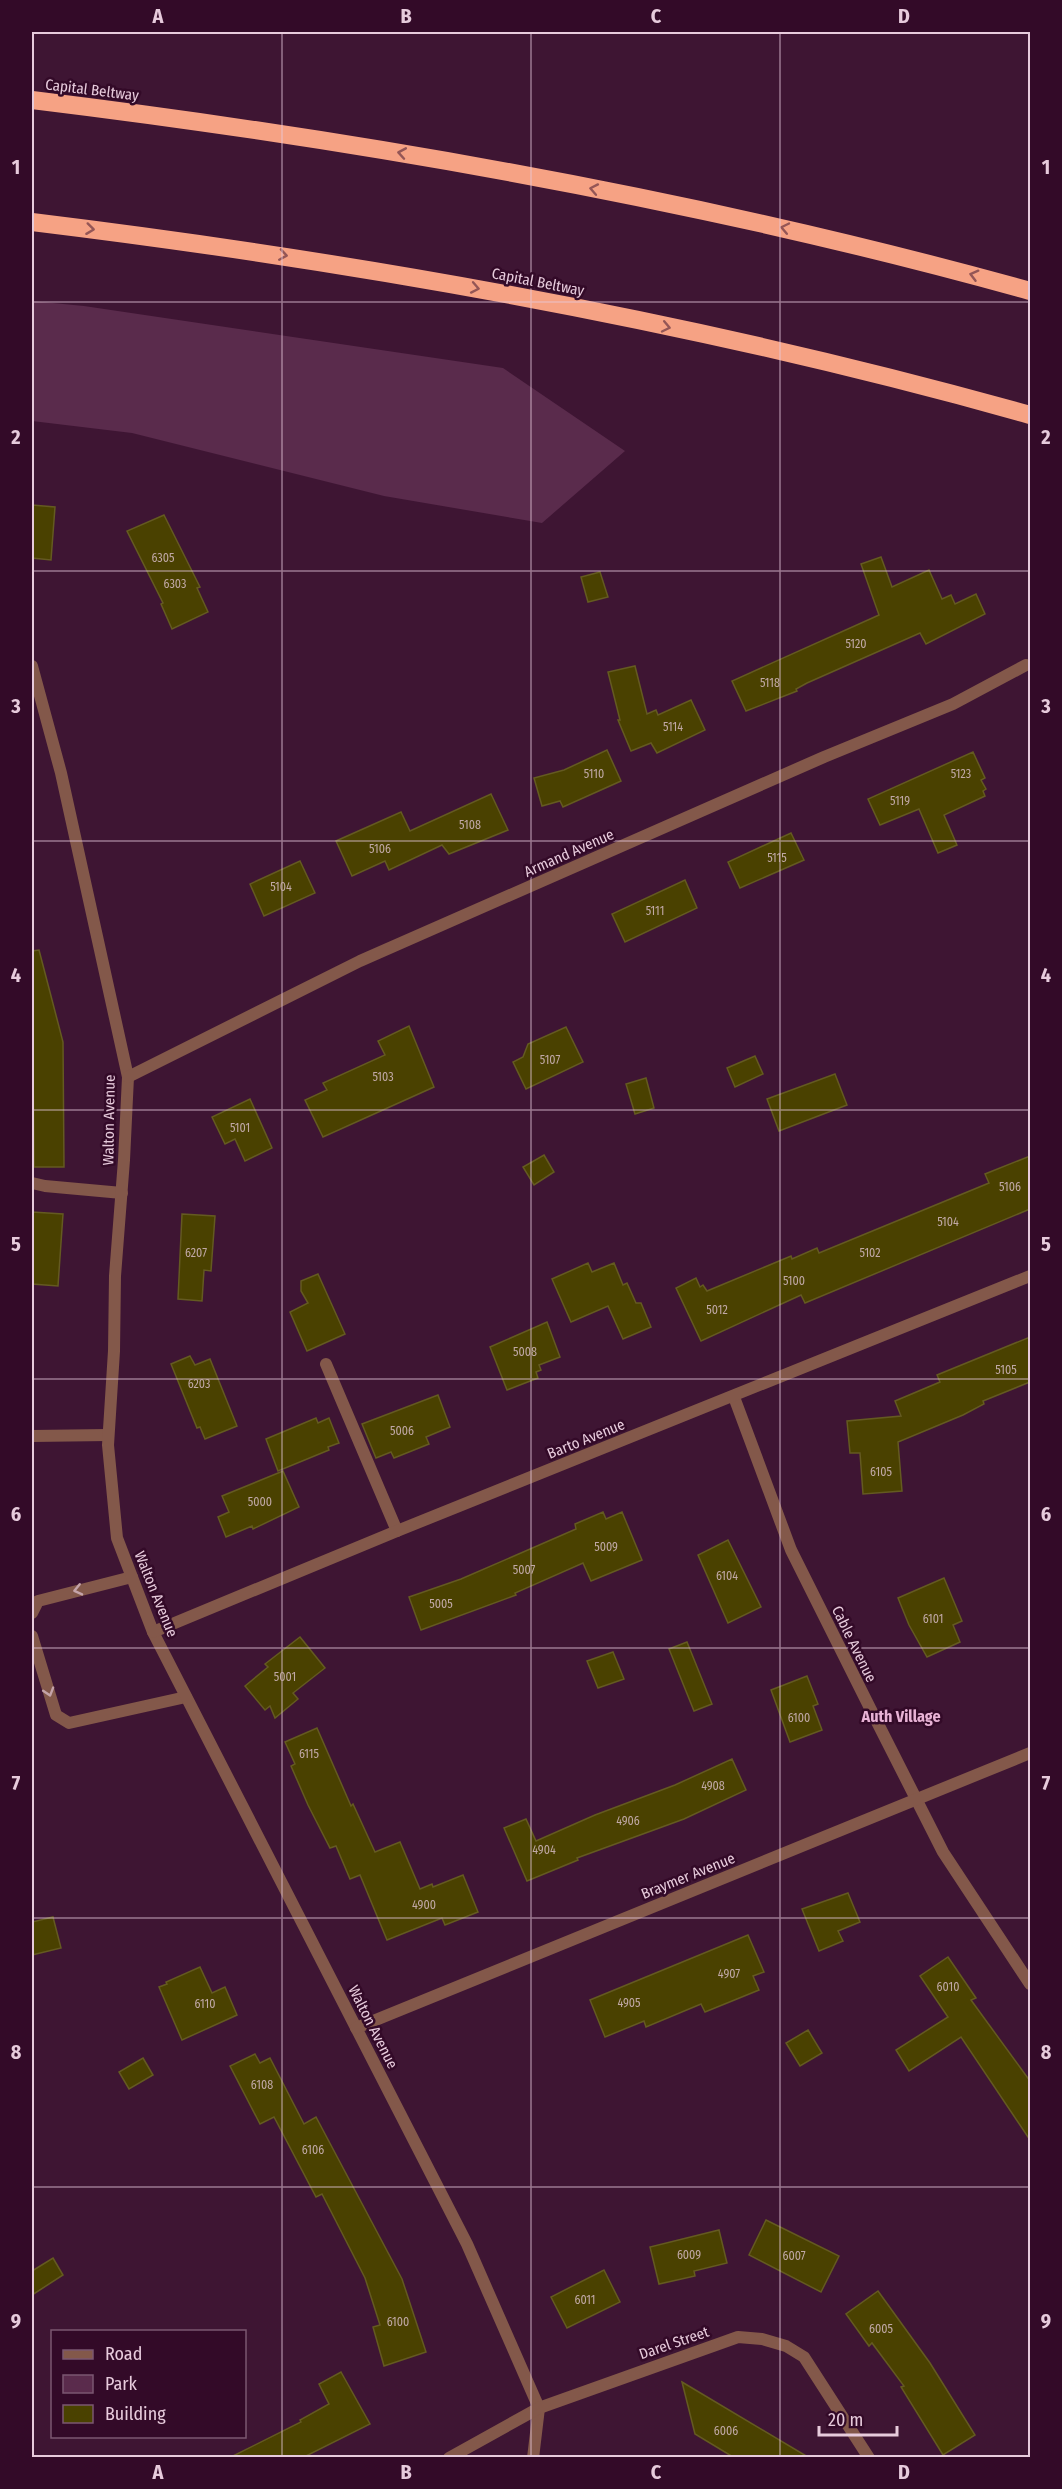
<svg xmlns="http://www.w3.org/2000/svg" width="1062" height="2489" font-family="'Fira Sans Condensed',sans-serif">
	<rect width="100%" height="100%" fill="#3e1533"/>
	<path fill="#5a2b4c" d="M32,301L84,306L503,368L625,451L542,523L384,496L132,433L32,421Z"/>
	<g fill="#4a4100" stroke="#645a21" stroke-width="1.5">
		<path d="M32,505L55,507L51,560L32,558Z"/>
		<path d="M164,515L200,587L197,588L208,612L172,629L161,604L163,603L127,531Z"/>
		<path d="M881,557L892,587L929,570L942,599L951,595L955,604L976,594L985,614L926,644L920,633L807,683L796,689L797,691L746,711L732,681L879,615L861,564Z"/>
		<path d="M600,572L608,597L588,602L581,577Z"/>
		<path d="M635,666L647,714L656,710L658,715L691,700L705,730L657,753L651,743L631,751L618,720H620L608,672Z"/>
		<path d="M607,750L621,781L563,807L560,801L542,806L534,778L564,770Z"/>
		<path d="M973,752L985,778L981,780L986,789L983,791L985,796L944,815L957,845L938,853L919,809L880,825L868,799Z"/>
		<path d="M491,794L508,830L449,854L442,845L389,870L385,861L352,876L336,841L401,812L410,831Z"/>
		<path d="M791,833L804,860L740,888L728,862Z"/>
		<path d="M300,861L315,893L264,916L250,884Z"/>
		<path d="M685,880L697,908L625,942L612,914Z"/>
		<path d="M39,950L63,1042L64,1167H34L32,951Z"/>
		<path d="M409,1026L434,1087L323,1137L305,1100L327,1090L323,1083L385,1055L378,1041Z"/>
		<path d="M566,1027L583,1062L526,1089L513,1062L523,1057L528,1044Z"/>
		<path d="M755,1056L763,1074L735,1087L727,1068Z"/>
		<path d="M835,1074L847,1105L779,1131L767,1099Z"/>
		<path d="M646,1078L654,1108L635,1114L626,1084Z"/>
		<path d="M250,1099L272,1148L245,1161L235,1139L225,1144L212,1117Z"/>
		<path d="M544,1155L554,1172L534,1185L523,1167Z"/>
		<path d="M1030,1156V1209L805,1303L801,1295L701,1341L676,1288L696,1278L700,1287L703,1285L707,1291L791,1256L792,1259L817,1248L819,1253L989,1183L985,1174Z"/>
		<path d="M32,1212L63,1214L58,1286L32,1284Z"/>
		<path d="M182,1214L215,1216L211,1271L204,1270L202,1301L178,1299Z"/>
		<path d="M588,1263L592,1272L614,1263L623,1285L627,1283L636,1303H641L651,1327L623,1339L608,1306L571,1322L552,1279Z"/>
		<path d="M318,1274L345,1334L307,1351L290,1312L308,1303L301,1291V1281Z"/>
		<path d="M547,1322L560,1357L539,1365L541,1370L536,1372L538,1378L507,1390L490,1347Z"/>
		<path d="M1030,1337V1382L983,1401L984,1404L963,1415L898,1442L902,1491L863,1494L860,1453H850L847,1421L901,1416L895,1401L940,1382L937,1375Z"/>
		<path d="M190,1356L195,1365L210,1359L237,1426L205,1439L200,1427L197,1428L171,1364Z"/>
		<path d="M438,1395L450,1427L426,1437L429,1444L394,1458L391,1452L376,1458L362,1424Z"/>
		<path d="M316,1418L318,1423L329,1418L339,1443L328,1447L329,1450L278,1471L266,1439Z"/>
		<path d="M283,1471L299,1507L253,1529L252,1526L226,1537L218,1517L229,1512L222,1496Z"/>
		<path d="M603,1512L606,1519L622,1512L642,1560L591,1581L583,1563L515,1593L516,1595L421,1630L409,1597L461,1579L576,1529L575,1524Z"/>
		<path d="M728,1540L761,1607L728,1623L698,1555Z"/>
		<path d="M944,1578L962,1621L953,1625L960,1642L927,1657L909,1625L898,1598Z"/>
		<path d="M300,1637L325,1668L293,1693L298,1699L275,1718L270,1706L265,1710L245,1686L268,1667L265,1664Z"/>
		<path d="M687,1642L712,1704L694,1711L669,1649Z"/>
		<path d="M613,1652L624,1679L598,1688L587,1661Z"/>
		<path d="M807,1676L818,1704L813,1706L822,1730L790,1742L771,1690Z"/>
		<path d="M317,1728L351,1806L353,1804L375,1852L400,1842L420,1889L432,1884L433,1887L463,1875L478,1912L445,1925L442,1918L387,1940L360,1875L350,1879L336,1846L330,1848L308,1805L291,1766L295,1764L285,1742Z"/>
		<path d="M732,1759L746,1790L684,1819L577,1858L578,1860L527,1881L504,1828L526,1819L536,1841L595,1815L675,1785Z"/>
		<path d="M848,1893L860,1922L838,1931L843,1941L819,1951L802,1909Z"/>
		<path d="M53,1917L61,1948L32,1955V1922Z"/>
		<path d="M748,1935L764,1972L753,1976L759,1990L705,2012L701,2004L646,2027L644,2021L605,2037L590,2000Z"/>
		<path d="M948,1957L976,1998L971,2000L1030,2081V2140L961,2037L909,2071L896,2050L948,2017L920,1976Z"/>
		<path d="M200,1967L212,1993L225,1987L237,2015L182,2040L159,1987L167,1984L166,1982Z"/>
		<path d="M808,2030L822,2053L800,2066L786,2043Z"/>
		<path d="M255,2054L260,2063L270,2058L304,2124L316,2117L402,2279L426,2352L384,2366L373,2327L380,2325L365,2278L322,2194L316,2197L274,2117L260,2124L230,2066Z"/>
		<path d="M143,2058L153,2075L129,2089L119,2072Z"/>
		<path d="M766,2220L839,2256L821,2292L749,2255Z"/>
		<path d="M719,2230L727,2263L694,2271L695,2276L659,2284L650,2247Z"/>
		<path d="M53,2258L63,2275L32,2295V2271Z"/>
		<path d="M604,2270L620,2302L567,2328L551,2297Z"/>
		<path d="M878,2291L930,2363L975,2435L943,2455L901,2387L904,2386L872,2343L869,2346L846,2314Z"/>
		<path d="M341,2372L370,2424L304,2457H231L301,2422L300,2420L329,2404L319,2384Z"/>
		<path d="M682,2382L808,2457H733L695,2434Z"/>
	</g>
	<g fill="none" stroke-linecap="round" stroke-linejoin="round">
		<g stroke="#83584a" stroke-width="12">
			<path d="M32,1183L45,1186L122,1193"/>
			<path d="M326,1364L397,1531"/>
			<path d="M32,1436L108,1435"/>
			<path d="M32,1613L38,1601L132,1577"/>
			<path d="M32,1636L56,1715L69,1723L186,1697"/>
		</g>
		<g stroke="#83584a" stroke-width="12">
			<path d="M32,666L61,773L128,1077L124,1160L115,1276L114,1351L108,1445L117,1538L153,1632L467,2244L539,2408L533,2458"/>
			<path d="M128,1077L360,961L824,757L953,704L1026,665"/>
			<path d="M734,1397L791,1550L870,1708L943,1852L1030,1984"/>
			<path d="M153,1632L397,1531L1030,1276"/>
			<path d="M356,2028L1030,1753"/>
			<path d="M449,2458L539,2408L738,2337L762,2339L786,2346L804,2357L869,2458"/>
		</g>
		<g stroke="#f6a284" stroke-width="18">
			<path d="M32,100C368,141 704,200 1030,291"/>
			<path d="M32,222C368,263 704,323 1030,415"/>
		</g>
	</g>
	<defs><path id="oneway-chevron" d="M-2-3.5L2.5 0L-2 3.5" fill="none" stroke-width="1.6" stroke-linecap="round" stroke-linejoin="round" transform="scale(1.5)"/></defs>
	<g stroke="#945656">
		<use href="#oneway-chevron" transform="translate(402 153) rotate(-170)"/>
		<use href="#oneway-chevron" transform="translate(594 189) rotate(-169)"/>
		<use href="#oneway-chevron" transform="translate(785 228) rotate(-168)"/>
		<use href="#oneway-chevron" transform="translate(90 229) rotate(7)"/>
		<use href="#oneway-chevron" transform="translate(283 255) rotate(9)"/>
		<use href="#oneway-chevron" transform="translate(974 275) rotate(-165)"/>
		<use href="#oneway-chevron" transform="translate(475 288) rotate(11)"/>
		<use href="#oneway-chevron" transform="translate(666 327) rotate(12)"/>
	</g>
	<g stroke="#c4a3a9">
		<use href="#oneway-chevron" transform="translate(78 1590) rotate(167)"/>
		<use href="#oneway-chevron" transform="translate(49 1692) rotate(73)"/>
	</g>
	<path fill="none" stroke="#e7cbdc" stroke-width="1.5" stroke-opacity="0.55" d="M282,32V2458M531,32V2458M780,32V2458M32,302H1030M32,571H1030M32,841H1030M32,1110H1030M32,1379H1030M32,1648H1030M32,1918H1030M32,2187H1030"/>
	<g text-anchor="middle" stroke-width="5" stroke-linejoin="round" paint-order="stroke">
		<g font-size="12" fill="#c0a8a5">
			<text x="163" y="562">6305</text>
			<text x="175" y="588">6303</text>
			<text x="856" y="648">5120</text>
			<text x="770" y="687">5118</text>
			<text x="673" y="731">5114</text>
			<text x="594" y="778">5110</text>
			<text x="961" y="778">5123</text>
			<text x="900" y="805">5119</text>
			<text x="470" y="829">5108</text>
			<text x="380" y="853">5106</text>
			<text x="777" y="862">5115</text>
			<text x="281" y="891">5104</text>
			<text x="655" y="915">5111</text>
			<text x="550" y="1064">5107</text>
			<text x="383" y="1081">5103</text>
			<text x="240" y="1132">5101</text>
			<text x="1010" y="1191">5106</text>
			<text x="948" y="1226">5104</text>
			<text x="196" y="1257">6207</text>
			<text x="870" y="1257">5102</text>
			<text x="794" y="1285">5100</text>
			<text x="717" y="1314">5012</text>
			<text x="525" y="1356">5008</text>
			<text x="1006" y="1374">5105</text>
			<text x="199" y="1388">6203</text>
			<text x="402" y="1435">5006</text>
			<text x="881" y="1476">6105</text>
			<text x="260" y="1506">5000</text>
			<text x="606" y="1551">5009</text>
			<text x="524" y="1574">5007</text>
			<text x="727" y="1580">6104</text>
			<text x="441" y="1608">5005</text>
			<text x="933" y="1623">6101</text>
			<text x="285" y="1681">5001</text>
			<text x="799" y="1722">6100</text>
			<text x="309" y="1758">6115</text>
			<text x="713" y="1790">4908</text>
			<text x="628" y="1825">4906</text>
			<text x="544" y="1854">4904</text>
			<text x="424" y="1909">4900</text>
			<text x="729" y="1978">4907</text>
			<text x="948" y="1991">6010</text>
			<text x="629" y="2007">4905</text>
			<text x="205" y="2008">6110</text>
			<text x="262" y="2089">6108</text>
			<text x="313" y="2154">6106</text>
			<text x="689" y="2259">6009</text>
			<text x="794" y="2260">6007</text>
			<text x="585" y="2304">6011</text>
			<text x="398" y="2326">6100</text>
			<text x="881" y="2333">6005</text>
			<text x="726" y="2435">6006</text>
		</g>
		<g font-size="15" fill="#e7cbdc" stroke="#330a28">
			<text transform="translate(92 90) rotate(7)" y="5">Capital Beltway</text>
			<text transform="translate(538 282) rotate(11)" y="5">Capital Beltway</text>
			<text transform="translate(569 853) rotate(-24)" y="5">Armand Avenue</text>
			<text transform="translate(109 1120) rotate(-89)" y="5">Walton Avenue</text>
			<text transform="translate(586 1439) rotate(-22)" y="5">Barto Avenue</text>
			<text transform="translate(156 1594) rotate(68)" y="5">Walton Avenue</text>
			<text transform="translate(854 1644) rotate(64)" y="5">Cable Avenue</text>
			<text transform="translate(688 1876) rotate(-22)" y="5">Braymer Avenue</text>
			<text transform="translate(373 2027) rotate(63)" y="5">Walton Avenue</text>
			<text transform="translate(674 2343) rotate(-19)" y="5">Darel Street</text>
		</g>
		<g font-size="16" font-weight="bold" fill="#e8b2d5" stroke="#330a28">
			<text x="901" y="1722">Auth Village</text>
		</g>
	</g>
	<rect width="1062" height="2489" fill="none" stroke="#330a28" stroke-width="66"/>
	<rect x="51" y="2330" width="195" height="108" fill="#330a28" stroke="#7b5770" stroke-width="1.5"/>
	<rect x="63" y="2350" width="30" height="9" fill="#83584a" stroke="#7b5770" stroke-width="1.5"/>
	<text x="105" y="2360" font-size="18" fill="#e7cbdc">Road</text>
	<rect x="63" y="2375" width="30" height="18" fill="#5a2b4c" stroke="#7b5770" stroke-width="1.5"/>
	<text x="105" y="2390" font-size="18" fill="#e7cbdc">Park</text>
	<rect x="63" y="2405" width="30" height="18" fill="#4a4100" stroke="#7b5770" stroke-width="1.5"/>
	<text x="105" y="2420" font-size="18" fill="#e7cbdc">Building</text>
	<path d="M819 2426v9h78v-9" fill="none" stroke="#e7cbdc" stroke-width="3"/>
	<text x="828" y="2426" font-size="18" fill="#e7cbdc" stroke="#330a28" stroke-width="4.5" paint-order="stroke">20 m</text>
	<rect x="33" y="33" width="996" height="2423" fill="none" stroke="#e7cbdc" stroke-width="2"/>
	<g font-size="20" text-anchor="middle" font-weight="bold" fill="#e7cbdc">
		<text x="158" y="23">A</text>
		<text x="406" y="23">B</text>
		<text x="656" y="23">C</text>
		<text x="904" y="23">D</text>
		<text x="16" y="174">1</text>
		<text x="1046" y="174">1</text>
		<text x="16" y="444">2</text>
		<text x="1046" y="444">2</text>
		<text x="16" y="713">3</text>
		<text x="1046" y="713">3</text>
		<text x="16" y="982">4</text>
		<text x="1046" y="982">4</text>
		<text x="16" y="1251">5</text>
		<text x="1046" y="1251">5</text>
		<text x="16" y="1521">6</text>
		<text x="1046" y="1521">6</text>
		<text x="16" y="1790">7</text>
		<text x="1046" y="1790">7</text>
		<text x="16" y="2059">8</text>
		<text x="1046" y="2059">8</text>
		<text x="16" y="2328">9</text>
		<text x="1046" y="2328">9</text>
		<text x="158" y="2479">A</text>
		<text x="406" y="2479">B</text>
		<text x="656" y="2479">C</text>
		<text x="904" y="2479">D</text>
	</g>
</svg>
